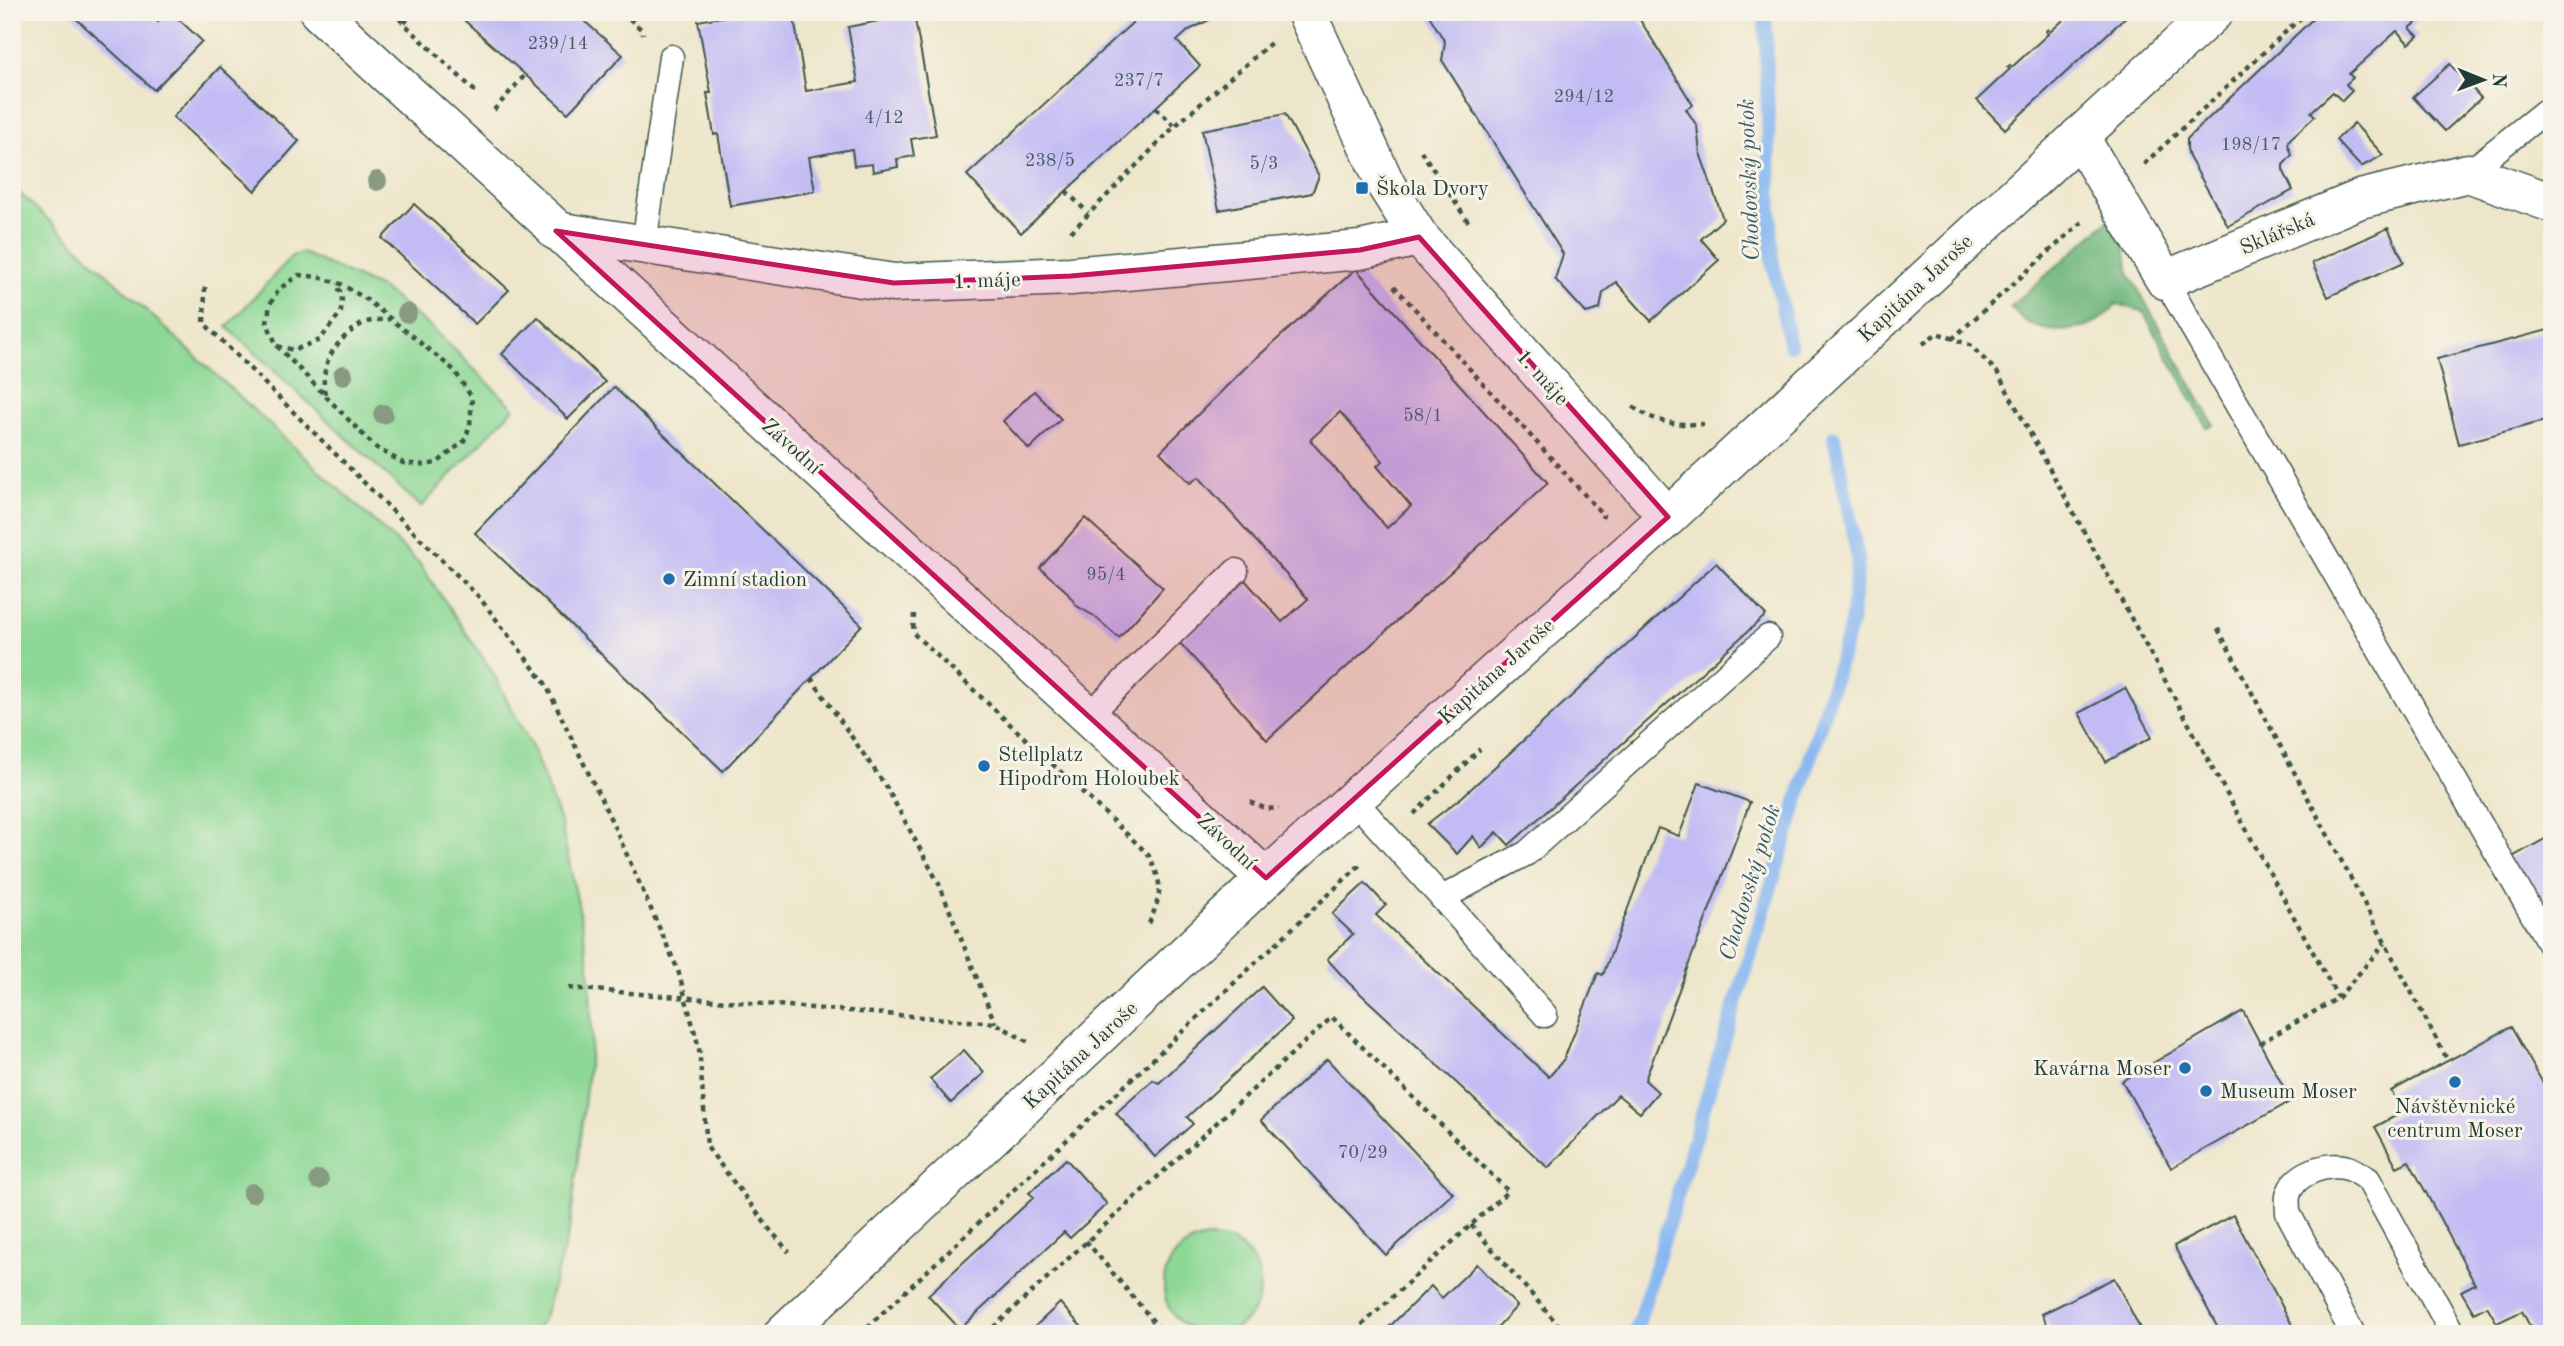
<svg xmlns="http://www.w3.org/2000/svg" width="2564" height="1346" font-family="'Old Standard TT',serif">
	<rect width="100%" height="100%" fill="#f7f3e8"/>
	<filter id="ink" filterUnits="userSpaceOnUse"><feTurbulence type="fractalNoise" baseFrequency=".0143" numOctaves="2"/><feDisplacementMap in="SourceGraphic" scale="14" xChannelSelector="R" yChannelSelector="G"/><feConvolveMatrix kernelMatrix="1 2 1 2 8 2 1 2 1" color-interpolation-filters="sRGB"/></filter>
	<filter id="wash" filterUnits="userSpaceOnUse"><feTurbulence type="fractalNoise" baseFrequency=".00686" numOctaves="4" result="noise"/><feDisplacementMap in="SourceGraphic" scale="28" xChannelSelector="R" yChannelSelector="G"/><feGaussianBlur stdDeviation="1.57" result="paint"/><feColorMatrix in="noise" values="0 0 0 0 0 0 0 0 0 0 0 0 0 0 0 0 0 1.4 0 .05"/><feComposite in="paint" operator="in"/></filter>
	<g filter="url(#wash)">
		<rect width="100%" height="100%" fill="#eee6ca"/>
		<g fill="#8dd895" stroke="#568a64" stroke-width="2">
			<path d="M12,186L419,563L490,668L532,747L561,824L578,904L589,963L592,1037L570,1227L544,1317L535,1334H12Z"/>
			<path d="M303,253L383,289L433,329L514,408L421,507L227,327L292,256Z"/>
			<circle cx="1212" cy="1286" r="48"/>
		</g>
		<path fill="#72b87e" stroke="#487a59" stroke-width="2" d="M2107,222L2125,245L2129,273L2214,425L2207,428L2143,311L2116,304C2099,330 2053,339 2027,322C2021,318 2015,311 2010,307Z"/>
		<g fill="none" stroke-linecap="round" stroke-linejoin="round">
			<g stroke="#85b6f1" stroke-width="14">
				<path d="M1765,12L1772,258L1790,345"/>
				<path d="M1635,1334L1851,624L1858,559L1834,437"/>
			</g>
		</g>
		<g id="blocks">
			<g fill="#c3bcf4" fill-rule="evenodd">
				<path d="M69,12H147L158,22L167,12H171L202,41L154,90Z"/>
				<path d="M455,12H574L623,55L568,113Z"/>
				<path d="M750,12H793L806,91L858,82L848,27L914,14L936,135L911,139L914,156L897,159L898,167L873,172L872,164L854,166L852,149L809,157L815,191L730,206L718,134L714,135L707,93H711L698,21Z"/>
				<path d="M1144,12H1225L1189,30L1177,41L1200,66L1021,233L967,175Z"/>
				<path d="M1427,12H1635L1693,105L1686,109L1697,126L1700,153L1723,219L1701,239L1719,260L1651,321L1616,282L1603,293L1600,309L1586,313L1555,279L1563,254L1442,60L1445,42Z"/>
				<path d="M2072,12H2131L2005,129L1977,100L2010,69L2007,67L2010,65L2012,67L2048,34L2046,31L2048,29L2050,32Z"/>
				<path d="M2320,12H2418L2412,18L2416,23L2410,28L2418,36L2409,44L2397,31L2349,74L2353,78L2346,84L2352,91L2342,101L2333,92L2311,112L2315,116L2290,139L2288,144L2292,155L2283,165V170L2293,190L2228,226L2189,157L2187,148V139Z"/>
				<path d="M2450,64L2481,98L2445,131L2413,97Z"/>
				<path d="M220,67L299,141L255,191L173,117Z"/>
				<path d="M1285,114L1319,176L1312,193L1219,210L1202,130Z"/>
				<path d="M2354,123L2383,155L2361,167L2336,140Z"/>
				<path d="M414,204L509,290L475,324L382,238Z"/>
				<path d="M2388,228L2404,262L2328,297L2312,263Z"/>
				<path d="M1356,269L1548,483L1267,740L1179,642L1245,580L1282,622L1308,599L1199,477L1190,483L1160,452L1244,369ZM1340,412L1383,461L1377,466L1411,506L1387,528L1310,440Z"/>
				<path d="M538,317L605,382L568,419L502,354Z"/>
				<path d="M2552,329V419L2459,444L2437,359Z"/>
				<path d="M614,387L862,625L723,771L475,533Z"/>
				<path d="M1034,391L1061,419L1029,449L1003,421Z"/>
				<path d="M1085,518L1163,588L1119,638L1094,616L1077,606L1065,590L1040,568Z"/>
				<path d="M1716,563L1766,615L1509,845L1497,832L1481,848L1473,836L1457,854L1427,824L1462,797Z"/>
				<path d="M2125,688L2152,737L2106,762L2079,713Z"/>
				<path d="M1699,783L1750,802L1645,1080L1658,1092L1640,1113L1618,1095L1548,1168L1349,983L1327,959L1353,934L1332,914L1365,883L1386,905L1376,915L1549,1077L1564,1059L1598,973L1603,975L1658,828L1679,836Z"/>
				<path d="M2552,835V913L2540,920L2507,860Z"/>
				<path d="M1262,987L1292,1021L1187,1117L1193,1124L1155,1157L1116,1113L1153,1080L1159,1083Z"/>
				<path d="M2243,1011L2291,1101L2171,1168L2122,1081Z"/>
				<path d="M2511,1027L2544,1085L2551,1081L2552,1084V1334H2534L2522,1311L2497,1323L2487,1306L2474,1313L2461,1291L2475,1284L2409,1161L2397,1167L2375,1127L2403,1112L2391,1091Z"/>
				<path d="M964,1050L984,1073L951,1103L930,1079Z"/>
				<path d="M1327,1059L1453,1193L1386,1255L1261,1120Z"/>
				<path d="M1066,1159L1107,1204L1070,1238L1064,1232L960,1329L928,1295L1034,1197L1029,1193Z"/>
				<path d="M2233,1215L2297,1334H2221L2174,1246Z"/>
				<path d="M1477,1264L1517,1306L1491,1334H1382L1431,1286L1442,1298Z"/>
				<path d="M2114,1278L2143,1334H2052L2042,1314Z"/>
				<path d="M1060,1303L1088,1334H1027Z"/>
			</g>
		</g>
	</g>
	<g filter="url(#ink)">
		<use href="#blocks" fill-opacity="0" stroke="#3e564a" stroke-width="2"/>
		<g fill="none" stroke-linecap="round" stroke-linejoin="round">
			<defs>
				<g id="lane">
					<path d="M2468,173L2544,112L2552,111"/>
					<path d="M644,244L671,57"/>
					<path d="M2165,280L2552,948"/>
					<path d="M1089,715L1236,571"/>
					<path d="M1353,799L1442,898L1527,853L1768,637"/>
					<path d="M1442,898L1545,1015"/>
					<path d="M2353,1334L2288,1213C2288,1208 2287,1201 2288,1196C2293,1173 2327,1162 2348,1168C2355,1170 2361,1176 2368,1179L2453,1334"/>
				</g>
				<g id="street">
					<path d="M1306,12L1386,185L1419,237L1668,517"/>
					<path d="M2079,136L2165,280L2360,199L2468,173L2552,203"/>
					<path d="M556,231L894,283L1071,276L1360,250L1419,237"/>
				</g>
				<g id="secondary">
					<path d="M319,12L1266,878"/>
					<path d="M783,1334L1266,878L1668,517L2214,12"/>
				</g>
			</defs>
			<use href="#lane" stroke="#3e564a" stroke-width="27"/>
			<use href="#street" stroke="#3e564a" stroke-width="41"/>
			<use href="#secondary" stroke="#3e564a" stroke-width="41"/>
			<g stroke="#3e564a" stroke-width="4.5" stroke-dasharray="5 5" stroke-linecap="butt">
				<path d="M392,12L478,94"/>
				<path d="M622,12L642,30L643,34"/>
				<path d="M576,13L577,12"/>
				<path d="M404,23L415,12"/>
				<path d="M1156,108L1175,126"/>
				<path d="M494,110L525,75"/>
				<path d="M1421,151L1469,223"/>
				<path d="M2144,164L2307,12"/>
				<path d="M1066,191L1088,213"/>
				<path d="M1071,232L1175,126L1273,41"/>
				<path d="M299,275L319,277L341,284L366,299L454,370L472,398L470,426L464,441L437,463L424,465L403,463L375,447L277,346L267,323L270,304L279,289Z"/>
				<path d="M1394,286L1603,515L1602,518"/>
				<path d="M205,287L204,323L479,597L545,683L615,828L678,970L699,1048L707,1147L771,1231L789,1252"/>
				<path d="M1952,339L2082,222"/>
				<path d="M1923,344L1937,333L1970,345L1997,372L2338,998"/>
				<path d="M277,346L294,350L320,340L341,312L342,297L337,283"/>
				<path d="M325,394C319,364 336,339 362,324C369,320 381,320 390,319"/>
				<path d="M1633,407C1656,423 1676,425 1704,424"/>
				<path d="M914,614L913,633L1148,854C1165,886 1161,896 1147,928"/>
				<path d="M2218,629L2448,1061"/>
				<path d="M811,678L887,788L939,884L995,1023"/>
				<path d="M1250,802L1267,809L1279,808"/>
				<path d="M1414,814L1480,749"/>
				<path d="M569,988L995,1023L1030,1043"/>
				<path d="M2260,1043L2338,998L2385,943"/>
				<path d="M1471,1225L1561,1328L1555,1334"/>
				<path d="M1086,1241L1164,1334"/>
				<path d="M860,1334L1362,863"/>
				<path d="M986,1334L1332,1017L1508,1191L1352,1334"/>
			</g>
			<use href="#lane" stroke="#fff" stroke-width="24"/>
			<use href="#street" stroke="#fff" stroke-width="38"/>
			<use href="#secondary" stroke="#fff" stroke-width="38"/>
		</g>
		<g fill="#889a82">
			<circle cx="377" cy="181" r="10"/>
			<circle cx="407" cy="313" r="10"/>
			<circle cx="343" cy="375" r="10"/>
			<circle cx="383" cy="414" r="10"/>
			<circle cx="319" cy="1180" r="10"/>
			<circle cx="252" cy="1193" r="10"/>
		</g>
	</g>
	<path fill="#c2185b" fill-opacity="0.2" stroke="#c2185b" stroke-width="5" stroke-linejoin="round" d="M556,231L894,283L1071,276L1360,250L1419,237L1668,517L1266,878Z"/>
	<g fill="#1f6fb2" stroke="#f7f3e8" stroke-width="2.5">
		<rect x="1355" y="181" width="14" height="14" rx="3.5"/>
		<circle cx="669" cy="579" r="7"/>
		<circle cx="984" cy="766" r="7"/>
		<circle cx="2185" cy="1068" r="7"/>
		<circle cx="2455" cy="1082" r="7"/>
		<circle cx="2206" cy="1091" r="7"/>
	</g>
	<g text-anchor="middle" stroke-width="6" stroke-linejoin="round" paint-order="stroke">
		<g font-size="18" fill="#485d64">
			<text x="558" y="49">239/14</text>
			<text x="1139" y="86">237/7</text>
			<text x="1584" y="102">294/12</text>
			<text x="884" y="123">4/12</text>
			<text x="2251" y="150">198/17</text>
			<text x="1050" y="166">238/5</text>
			<text x="1264" y="169">5/3</text>
			<text x="1423" y="421">58/1</text>
			<text x="1106" y="580">95/4</text>
			<text x="1363" y="1158">70/29</text>
		</g>
		<g font-size="21" fill="#1f3d34" stroke="#f7f3e8" text-anchor="start">
			<text x="1376" y="195">Škola Dvory</text>
			<text x="683" y="586">Zimní stadion</text>
			<text x="998" y="761">Stellplatz<tspan x="998" dy="24">Hipodrom Holoubek</tspan></text>
			<text x="2171" y="1075" text-anchor="end">Kavárna Moser</text>
			<text x="2220" y="1098">Museum Moser</text>
			<text x="2455" y="1113" text-anchor="middle">Návštěvnické<tspan x="2455" dy="24">centrum Moser</tspan></text>
		</g>
		<g font-size="21" fill="#1f3d34" stroke="#f7f3e8">
			<text transform="translate(2277 233) rotate(-23)" y="7">Sklářská</text>
			<text transform="translate(987 280) rotate(-2)" y="7">1. máje</text>
			<text transform="translate(1915 288) rotate(-43)" y="7">Kapitána Jaroše</text>
			<text transform="translate(1543 377) rotate(48)" y="7">1. máje</text>
			<text transform="translate(792 446) rotate(42)" y="7">Závodní</text>
			<text transform="translate(1496 671) rotate(-42)" y="7">Kapitána Jaroše</text>
			<text transform="translate(1227 841) rotate(43)" y="7">Závodní</text>
			<text transform="translate(1080 1055) rotate(-43)" y="7">Kapitána Jaroše</text>
		</g>
		<g font-size="23" font-style="italic" fill="#385b63" stroke="#f7f3e8">
			<text transform="translate(1748 180) rotate(-92)" y="8">Chodovský potok</text>
			<text transform="translate(1749 882) rotate(-73)" y="8">Chodovský potok</text>
		</g>
	</g>
	<rect width="2564" height="1346" fill="none" stroke="#f7f3e8" stroke-width="42"/>
	<g transform="translate(2483 80) rotate(91)" stroke="#f7f3e8" stroke-width="5" paint-order="stroke">
	<path d="M0-5L12 26L0 18L-12 26Z" fill="#1f3d34"/>
	<text y="-10" font-size="19" font-weight="bold" text-anchor="middle" fill="#1f3d34">N</text>
	</g>
</svg>
